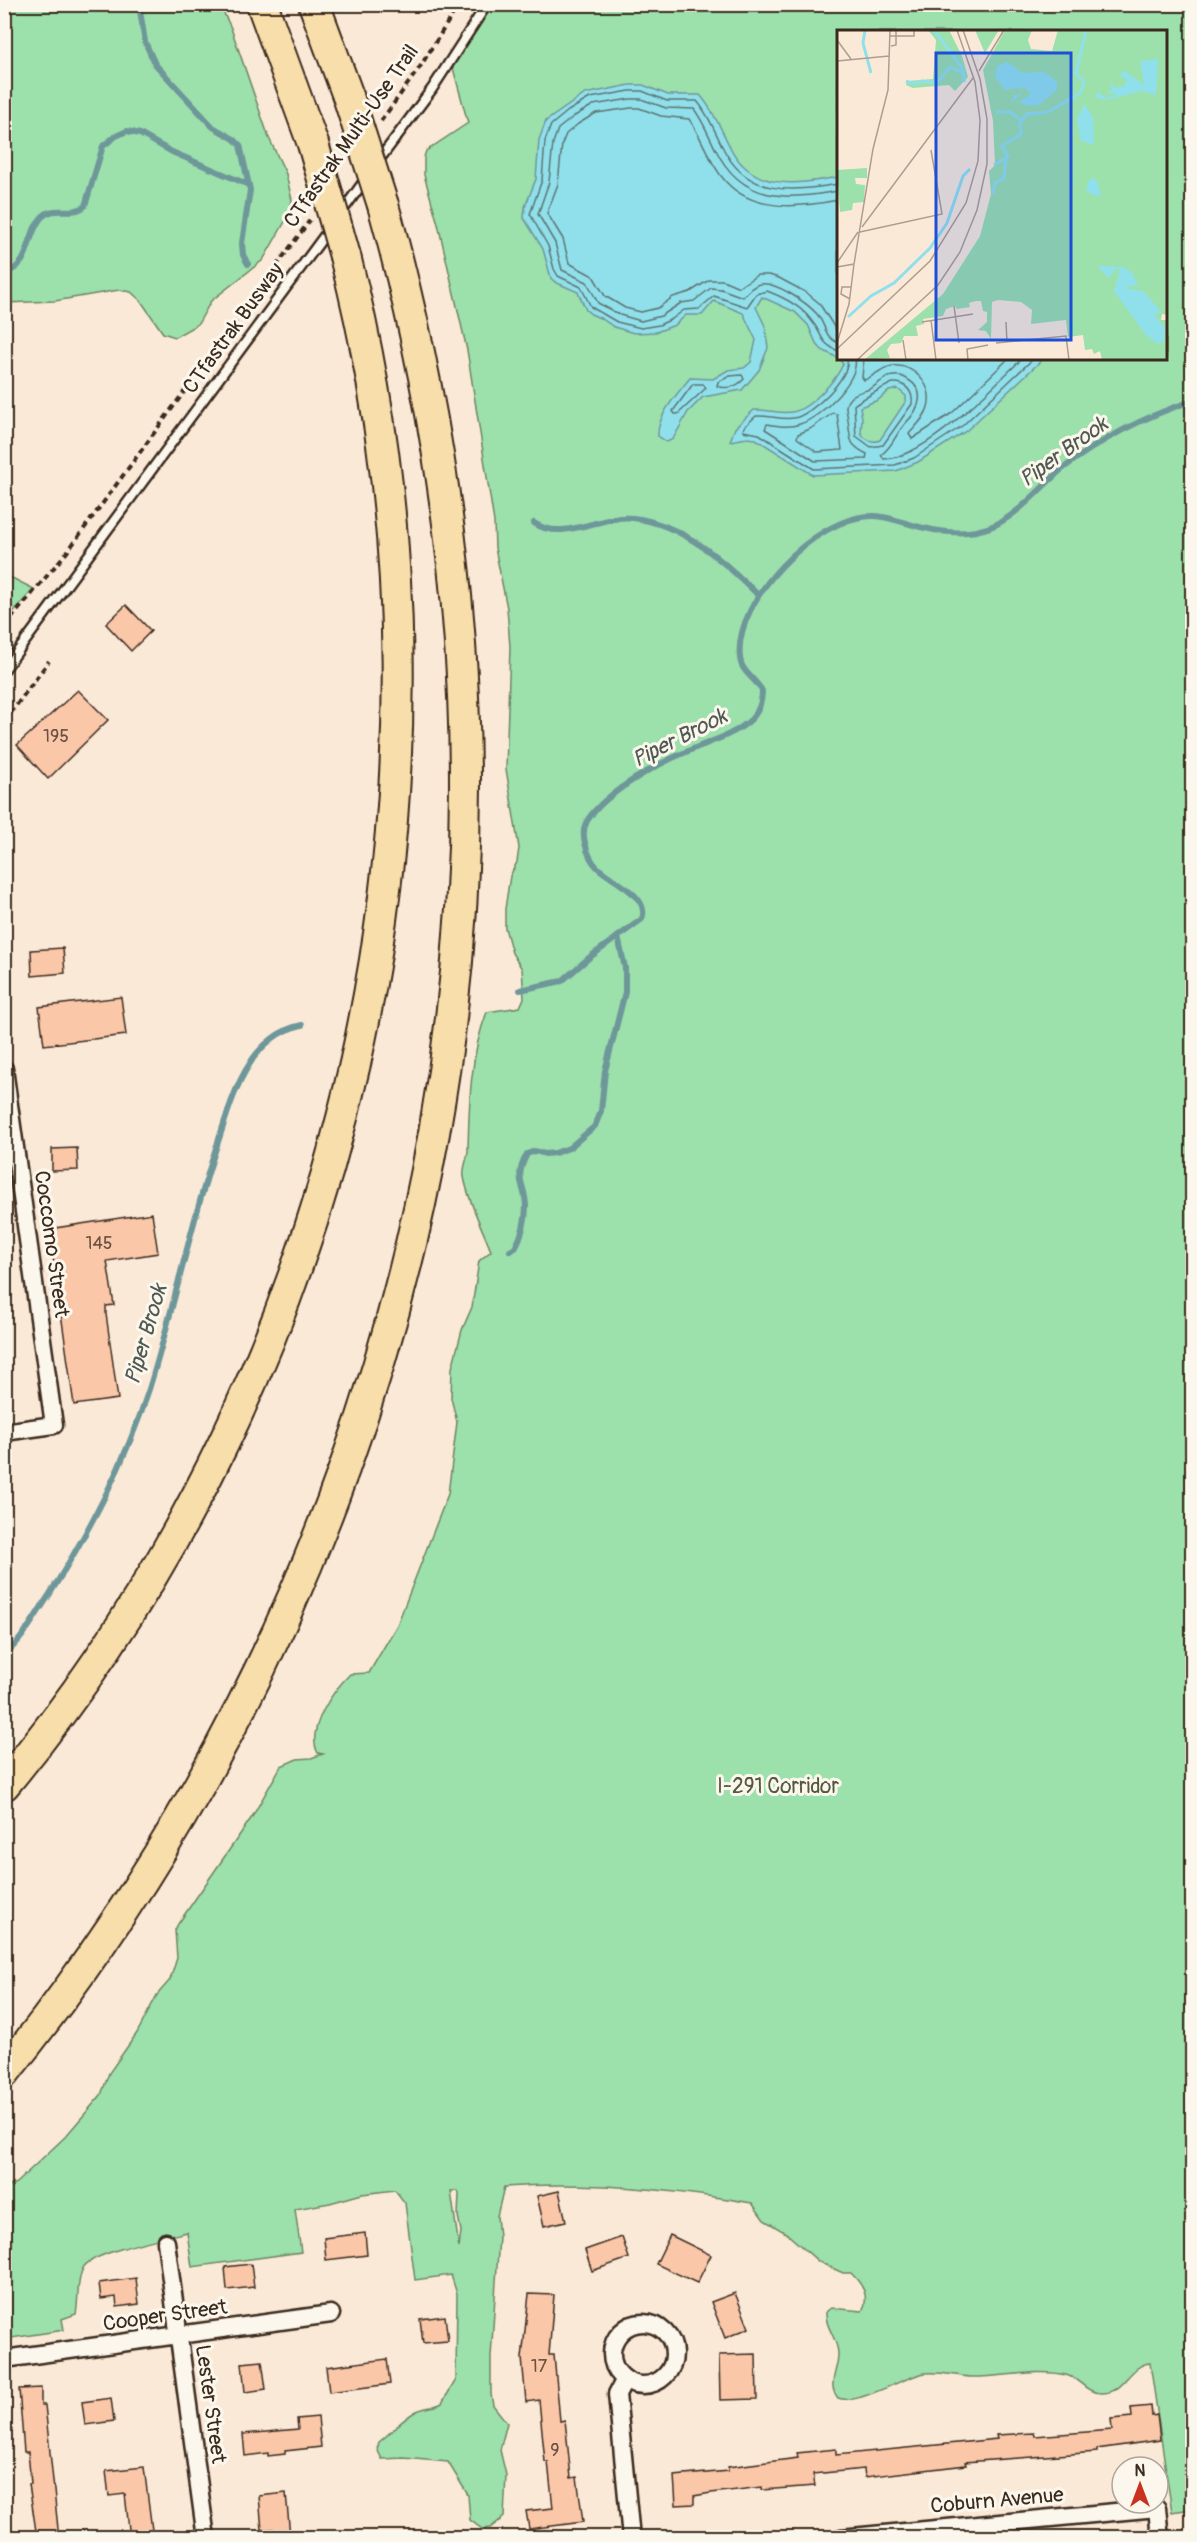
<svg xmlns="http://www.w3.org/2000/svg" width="1197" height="2542" font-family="Pangolin,sans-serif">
	<rect width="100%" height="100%" fill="#fbe9d8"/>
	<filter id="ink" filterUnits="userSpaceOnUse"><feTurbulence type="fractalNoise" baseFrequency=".0167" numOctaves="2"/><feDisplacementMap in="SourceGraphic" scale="12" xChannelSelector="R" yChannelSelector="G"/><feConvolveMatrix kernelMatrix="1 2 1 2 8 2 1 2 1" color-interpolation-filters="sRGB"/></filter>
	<g filter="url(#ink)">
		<g fill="#9ce0ab" stroke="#6c8564" stroke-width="1.5" fill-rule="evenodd">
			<path d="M4,5H220L231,28L269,138L286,174L292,200L290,213L263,260L211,301L198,324L175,337L163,333L141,301L131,292L119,290L55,301L5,303Z"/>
			<path d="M492,5H1192V2509L1172,2512L1150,2363C1129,2365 1124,2393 1102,2393C1085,2393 1081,2379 1066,2375C1035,2368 1002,2378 970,2377C955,2376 940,2371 925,2373C903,2377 858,2406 838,2398C826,2385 839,2369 838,2353C837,2337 825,2328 826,2312L831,2308L862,2311C871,2296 861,2283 851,2273H843L819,2262L786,2233L764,2220L752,2203C670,2189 587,2181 504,2187L497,2216L499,2237L491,2357V2394L493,2405L507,2423L500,2450L506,2475L504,2517L490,2528L482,2529L470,2520L468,2495L448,2462L404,2458L382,2459L377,2449L379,2442C392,2432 401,2420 415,2412C423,2407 434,2408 442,2403L456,2380L457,2294L451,2275L415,2280L405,2203L395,2190L362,2194L330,2203L295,2209L301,2252L192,2267L187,2232C168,2237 91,2252 83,2268C76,2283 79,2299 76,2314L62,2319L64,2330L5,2339L4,2189L16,2183L65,2137L101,2095L109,2073L137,2033L157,1995L170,1980L177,1958L175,1930L178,1924L252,1817L281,1766L297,1759L311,1758L323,1754L318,1753C305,1729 334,1690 350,1674L369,1673L397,1625L448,1494L457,1422L451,1398L452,1368L462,1330L472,1307L479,1261L491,1251C482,1227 469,1204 464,1177C462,1168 468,1159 468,1150C469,1105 470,1055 487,1012L520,1007L524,998L522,969L512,953L505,928V909L510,876L517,862L519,848L506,769L510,647L507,608L495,548L494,522L467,350L438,224L424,175V157L426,151L468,123L451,61ZM838,32H1166V358H838ZM451,2191H458L459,2194L458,2216L461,2231L459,2248Z"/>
			<path d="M6,575L34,589L5,621L4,578Z"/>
		</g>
		<g fill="#90e0ec" stroke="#6e979a" stroke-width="1.5" fill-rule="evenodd">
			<path d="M630,85H643L668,95H700C712,108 720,127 728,143C750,192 794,185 838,177V358L822,350L816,343L808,325L795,312L762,297L756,307L765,326L768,348L759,370L742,390L703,397L688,412L673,439L667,442L658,436C657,415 678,393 690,378L713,379L728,370L744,368L751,362L756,340L743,313L714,301L702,315H686L675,325L656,332L634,333L614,327L602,319L591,314L586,310L578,292L555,282L551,278L543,249L524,218L525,207L536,179L539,140L546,121L585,94Z"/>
			<path d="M839,359H1043L966,431L918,462L896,471L813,475L756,439L747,438L730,441L735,428L754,410C767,409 779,414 792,412C808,410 837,380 843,364ZM898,389L906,396V401L880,440C873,443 865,440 861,433L862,418L860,407L878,400L889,391Z"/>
		</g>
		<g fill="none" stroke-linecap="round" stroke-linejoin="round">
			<g stroke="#5d7370" stroke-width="1.5">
				<path d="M838,184C791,192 746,197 722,146C715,131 708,114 697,101H667L642,91H630L590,98L568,111L551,125L545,141L542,180L530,214L548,246L554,269L558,276L581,287L591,307L617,322L641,328L659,325L672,319L684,310L699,309L714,296L747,307L756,294L767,291C783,297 801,306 811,320C824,335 818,342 838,351"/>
				<path d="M838,191C787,200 742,203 716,150C709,136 703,121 694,109L666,108L641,99H630L593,105L573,117L558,129L553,143L549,182L538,214L555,243L562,270L587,282L598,303L620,315L641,321L661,316L681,303L694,301L711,288L721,289L743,297C747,293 751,287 757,285C772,278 807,303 817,314C826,325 824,337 838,343"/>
				<path d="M838,200C802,207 756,213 727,183C710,165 703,139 689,119L661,116L639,108H631L596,113L578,124L566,134L562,144L558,184L547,213L563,239L569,263L593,276L605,296L625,308L641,312L658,308L673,297L690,292L709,280H723L739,287L757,275H769L779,278L807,293L819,303L838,333"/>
				<path d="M847,358C852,377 811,415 794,418C781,420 769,415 756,416L744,427L743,431L759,434L814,469L895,465L914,458L962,426L1034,358"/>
				<path d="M855,358C860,380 820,418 800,424C789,428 778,426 767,424L765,429L815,461L866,459L867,454C847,444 851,439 848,420C847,411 843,405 850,398C856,391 865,392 872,388C882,381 887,374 901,376C929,388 921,408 904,425C894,436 895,444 881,455L884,459C928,457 990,388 1023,358"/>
				<path d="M864,358L862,377L864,380C874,377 881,367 893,366C914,364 934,386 928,407C925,418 916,426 909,434L912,439L952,413L1009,358"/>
				<path d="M742,375L744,379C738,386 727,390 717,386L718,382L730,376Z"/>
				<path d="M893,383C905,382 914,392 912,404L883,445L871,447L856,436L854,405C857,402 889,384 893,383Z"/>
				<path d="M693,384H703L706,388L678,414H675L673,411Z"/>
				<path d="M833,413L837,414L842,450L817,452L797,438L798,434L810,429Z"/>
			</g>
			<g stroke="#6e979a" stroke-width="6">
				<path d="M139,4L145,42L155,64L213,127L234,139L240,145L250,190L242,243L243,255L248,264"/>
				<path d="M4,273C33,266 25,235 42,217C55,204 72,217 85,206L103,146L116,136L127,131L140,134L172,152L249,185"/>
				<path d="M534,523C563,543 601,514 633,518C683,524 724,561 758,595"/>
				<path d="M520,990L562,981L590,957L642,919C651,895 608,879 597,867C591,861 587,851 585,843C583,835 583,828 587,821C606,791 661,762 693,749C711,741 731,736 747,723C757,715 762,704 762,691C756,679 741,672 740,658C733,600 816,517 871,516C883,515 895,520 906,523C934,532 967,538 995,525C1020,513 1040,488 1061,470C1102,438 1143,417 1192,401"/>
				<path d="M510,1251L515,1248C522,1235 526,1221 526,1206C525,1182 513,1180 527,1154L535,1151L545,1154L555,1153L569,1148L595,1126L601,1111L605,1071L625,992V968L618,937"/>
				<path d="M4,1655C23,1640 35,1616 48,1597C89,1531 125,1464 149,1389C174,1309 190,1225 217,1145C226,1118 234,1088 249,1065C260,1046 280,1029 302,1025"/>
			</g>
		</g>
		<g fill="#fac7a9" stroke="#3b2a1e" stroke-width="1.5">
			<path d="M126,605L151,631L131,651L106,624Z"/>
			<path d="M78,690L108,720L48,779L17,745Z"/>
			<path d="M63,948L65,973L32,976L31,950Z"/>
			<path d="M121,997L126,1035L44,1045L39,1007Z"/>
			<path d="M77,1148L78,1170L52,1171V1149Z"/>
			<path d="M152,1213L158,1253L107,1261L114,1305L106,1306V1314L118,1399L74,1405L49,1229Z"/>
			<path d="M559,2191L566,2221L544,2226L537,2196Z"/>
			<path d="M365,2233L367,2255L326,2260L324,2238Z"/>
			<path d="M670,2235L711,2255L697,2283L656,2264Z"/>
			<path d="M622,2237L629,2258L592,2271L585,2250Z"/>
			<path d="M251,2264L254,2287L227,2290L225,2267Z"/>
			<path d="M136,2278L139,2304L117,2307L116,2297L101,2299L99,2283Z"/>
			<path d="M735,2293L749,2328L725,2338L711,2302Z"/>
			<path d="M529,2294L554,2295L549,2355H554L560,2421L565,2420L571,2478L577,2477L583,2522L529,2529L526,2511L553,2508L548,2462H545L539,2400L526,2402L522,2358Z"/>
			<path d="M445,2316L448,2341L423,2343L420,2319Z"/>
			<path d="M756,2354L757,2399L720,2400L719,2355Z"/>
			<path d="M387,2359L390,2384L329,2392L326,2367Z"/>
			<path d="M262,2361L266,2389L245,2392L242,2363Z"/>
			<path d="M41,2388V2405H45L59,2538H37L29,2484H31L28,2452H24L19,2389Z"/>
			<path d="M111,2398L114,2421L85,2425L82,2402Z"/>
			<path d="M1151,2406L1152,2416L1157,2415L1160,2440L1097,2449V2452L965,2462L966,2465L865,2477L864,2469L813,2474L815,2486L762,2490V2487L711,2493L694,2496V2504L676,2505L674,2476L728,2471V2467L798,2458L797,2453L836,2449V2455L997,2439L996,2435L1034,2433L1035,2436L1112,2430L1111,2419L1132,2417L1131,2408Z"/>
			<path d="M318,2417L321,2447L285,2451V2454L268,2456V2453L245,2456L243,2434L298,2429L297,2419Z"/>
			<path d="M144,2467L153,2538H130L125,2494L109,2496L106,2471Z"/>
			<path d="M286,2493L290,2535L273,2537V2529L262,2530L259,2496Z"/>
		</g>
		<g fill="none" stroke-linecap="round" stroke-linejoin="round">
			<defs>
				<g id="service">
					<path d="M376,164L432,89L487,4"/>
					<path d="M341,213L367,177"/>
					<path d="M4,670L330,228"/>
				</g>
				<g id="minor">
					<path d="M4,1069L54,1425L4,1432"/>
					<path d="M166,2242L206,2538"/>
					<circle cx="643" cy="2354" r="31"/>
					<path d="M4,2359L331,2314"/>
					<path d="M625,2379L617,2394L631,2538"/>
					<path d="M841,2538L1157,2508L1160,2538"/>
				</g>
				<g id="motorway">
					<path d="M262,4L313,144"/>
					<path d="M314,4L348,96"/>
					<path d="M4,1785C352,1368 480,781 345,256"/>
					<path d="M4,2073C297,1711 465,1251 465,785C465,590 435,392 383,205"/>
				</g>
			</defs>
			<use href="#service" stroke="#3b2a1e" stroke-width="13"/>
			<use href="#minor" stroke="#3b2a1e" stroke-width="21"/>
			<use href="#motorway" stroke="#3b2a1e" stroke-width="34"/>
			<g stroke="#3b2a1e" stroke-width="4" stroke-dasharray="6 4.5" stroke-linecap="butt">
				<path d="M381,121L420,67L459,4"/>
				<path d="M4,627L67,552L310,220"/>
				<path d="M4,722L49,661"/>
			</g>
			<use href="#service" stroke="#fbf7ec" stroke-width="8"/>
			<use href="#minor" stroke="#fbf7ec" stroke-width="16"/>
			<use href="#motorway" stroke="#f8deab" stroke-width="30"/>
			<defs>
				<g id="motorway-bridge">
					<path d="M348,96L383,205"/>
					<path d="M313,144L345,256"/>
				</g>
			</defs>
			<use href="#motorway-bridge" stroke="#3b2a1e" stroke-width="34" stroke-linecap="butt"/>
			<use href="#motorway-bridge" stroke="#f8deab" stroke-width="30"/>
		</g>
	</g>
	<g text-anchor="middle" stroke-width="6" stroke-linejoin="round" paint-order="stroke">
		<g font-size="18" fill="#6b5141">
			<text x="56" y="742">195</text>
			<text x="99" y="1249">145</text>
			<text x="539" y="2372">17</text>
			<text x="555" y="2456">9</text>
		</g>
		<g font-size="21" fill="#3b2a1e" stroke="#fbf7ec">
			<text transform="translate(351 136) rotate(-55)" y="7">CTfastrak Multi-Use Trail</text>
			<text transform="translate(233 328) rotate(-54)" y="7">CTfastrak Busway</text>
			<text transform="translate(52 1244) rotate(82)" y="7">Coccomo Street</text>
			<text transform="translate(165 2315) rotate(-8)" y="7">Cooper Street</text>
			<text transform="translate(211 2404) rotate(82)" y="7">Lester Street</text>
			<text transform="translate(997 2500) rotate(-5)" y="7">Coburn Avenue</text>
		</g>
		<g font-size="21" fill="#535841" stroke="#fbf7ec">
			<text x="778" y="1793">I-291 Corridor</text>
		</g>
		<g font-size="22" font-style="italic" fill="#505852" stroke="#fbf7ec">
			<text transform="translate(1063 451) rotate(-36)" y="8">Piper Brook</text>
			<text transform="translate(679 737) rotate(-27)" y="8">Piper Brook</text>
			<text transform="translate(145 1334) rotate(-74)" y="8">Piper Brook</text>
		</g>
	</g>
	<g transform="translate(837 30)">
		<rect width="330" height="330" fill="#fbe9d8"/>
		<path d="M91,0H112L125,26L131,47L118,61L112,55L76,58L69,55L70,51L96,49L99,10ZM138,0H162L148,23L147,21ZM168,0H195L191,10L194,19L215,21L221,0H330V285L325,284L324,290H330V330H265L263,321L257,324L255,319L248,320L246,305L231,307L229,290L194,294L195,280L184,272L161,270L155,272L154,309L149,301L141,300L150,292V282L146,281L144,271H139L132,273L133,277L120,279L118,276L109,279L106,286L86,289L87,294L79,296L81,306H67L64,313L54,314L50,320L53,328L27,330L106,264L143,206L154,164L152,141L158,135L156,91L146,40ZM30,138V148H18L19,154L28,155L27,172L16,173L15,180L3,182L0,140Z" fill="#9ce0ab"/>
		<path d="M321,29L319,65L305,61L268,70L258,67L261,62L269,68L281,64L269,63L275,60L273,51L278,58L288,55L290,50L282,45L288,41L307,55L303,31ZM171,32L185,43L208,42L220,52V60L202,75L191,76L181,72L194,64L185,56L184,64L174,73L177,65L184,64L183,58L168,60L158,47L160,36ZM247,74L256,88L257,115L244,111L240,89ZM257,148L261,153L264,167L249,162L252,150ZM260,236L287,237L295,243L301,255L286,258L306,261L321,278L323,284H317L328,298L327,311L321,314L309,305L277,261L283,240L278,239L272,248Z" fill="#90e0ec"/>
		<path fill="none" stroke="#90e0ec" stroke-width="3" d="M28,0L26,13L34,43M97,0L126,39L127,52M69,51L76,54L85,51L100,53L113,37L127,43M159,82H173L184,90M157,135L171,127L165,116L184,104L183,93L190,84L211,82L243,63L247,52L239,43L249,0M156,164L158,153L167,148L169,130M11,287L34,266L57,253L93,218L110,193L126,146L133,139"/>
		<path fill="none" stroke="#ae9d8e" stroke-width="1.5" d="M53,6H77V0M0,10L14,29M54,16L59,15V0M0,31L52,26M142,41L167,0M25,197L136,48M23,202L105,184L94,120M0,233L21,202M0,237L17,234L36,119L51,60L53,0M13,269L4,264L5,257H14M117,276L122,313M94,290L99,330M85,292L136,284M169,292L170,312M66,310L69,330M0,313L12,274L17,234M159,313L229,306L232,330M0,319L93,231L129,173L141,131L143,90L138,52L120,0M20,330L101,255L123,222L140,180L150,134V89L143,49L126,0M131,330L130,319L151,315"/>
		<path fill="#1d4ed8" fill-opacity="0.15" stroke="#1d4ed8" stroke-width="3" d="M99,23H234V310H99Z"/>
		<rect width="330" height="330" fill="none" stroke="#3b2a1e" stroke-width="3"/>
	</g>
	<rect width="1197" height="2542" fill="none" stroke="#fbf7ec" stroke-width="24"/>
	<rect x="12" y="12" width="1173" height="2518" fill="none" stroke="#3b2a1e" stroke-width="2" filter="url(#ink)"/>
	<g transform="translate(1140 2485)"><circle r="28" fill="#fbf7ec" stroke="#aea59a" stroke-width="1.5"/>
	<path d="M0-4.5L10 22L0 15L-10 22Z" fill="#c8321e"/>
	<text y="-9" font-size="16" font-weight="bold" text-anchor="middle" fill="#3b2a1e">N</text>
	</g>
</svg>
